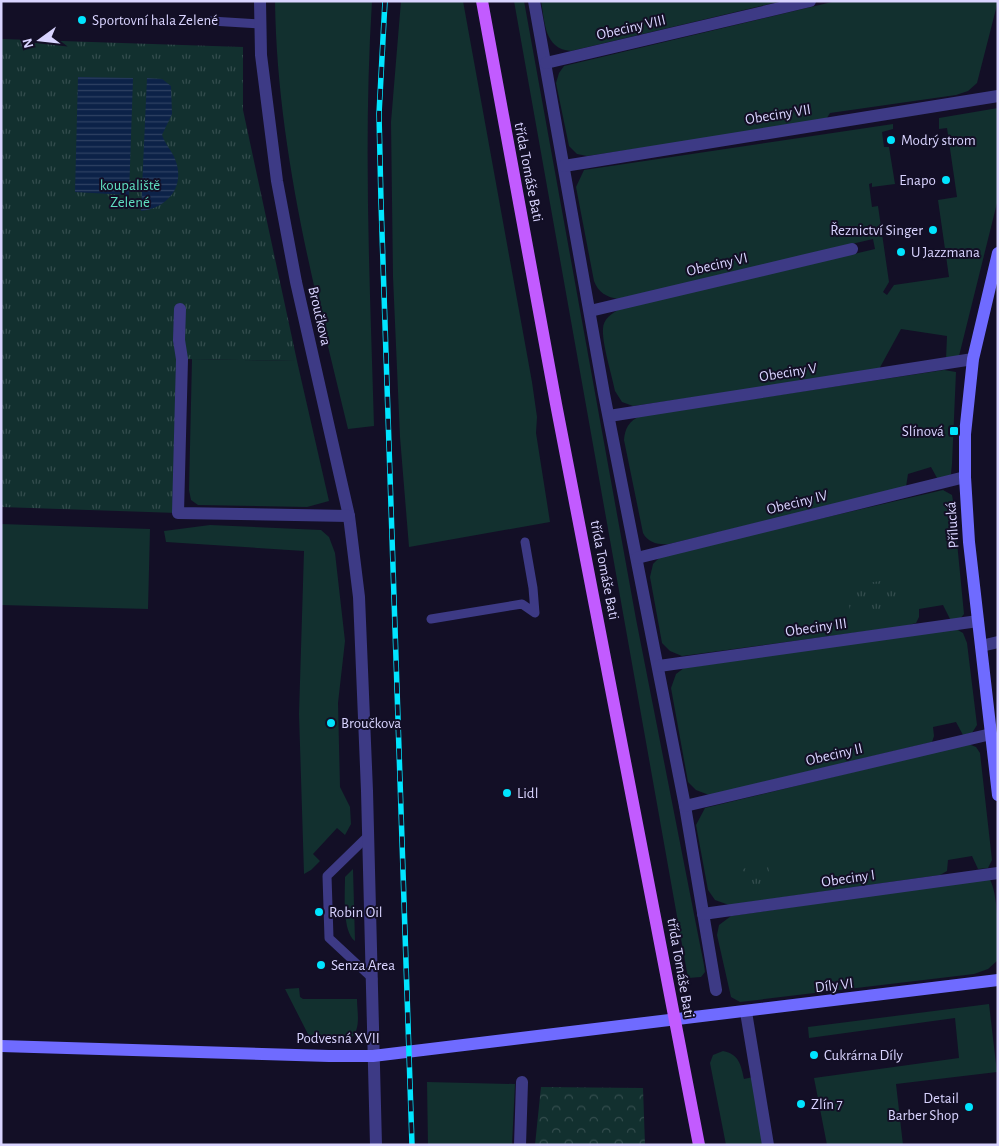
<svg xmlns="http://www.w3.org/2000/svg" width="999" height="1146" font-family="'Alegreya Sans',sans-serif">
	<defs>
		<pattern id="forest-crowns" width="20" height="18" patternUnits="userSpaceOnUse" patternTransform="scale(1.25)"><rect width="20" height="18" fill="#12302f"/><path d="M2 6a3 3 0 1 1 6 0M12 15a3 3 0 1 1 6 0" fill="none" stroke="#344d4e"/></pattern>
		<pattern id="park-tufts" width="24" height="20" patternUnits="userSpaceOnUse" patternTransform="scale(1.25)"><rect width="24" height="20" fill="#12302f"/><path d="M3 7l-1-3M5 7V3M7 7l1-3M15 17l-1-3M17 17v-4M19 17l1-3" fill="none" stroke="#344d4e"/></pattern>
		<pattern id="water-rules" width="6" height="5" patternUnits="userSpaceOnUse" patternTransform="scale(1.25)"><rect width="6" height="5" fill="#0c2248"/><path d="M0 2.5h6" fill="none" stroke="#2f4163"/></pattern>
	</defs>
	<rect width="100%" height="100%" fill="#130f26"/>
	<g fill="#12302f">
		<path d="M275,1H372C363,143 370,285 374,426L348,429C314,288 277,147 275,1Z"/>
		<path d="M401,1H463L532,382L537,417L536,433L550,522L409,547L400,437L393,277L391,122Z"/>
		<path d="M514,1H524L636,619L704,965L705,972L701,977L688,978Z"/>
		<path d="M541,1H782L571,51C544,49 545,22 541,1Z"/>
		<path d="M836,1H998L977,83L968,91L956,95L830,113L825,121L587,156L577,154L569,146L556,83L559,73L564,66Z"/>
		<path d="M998,108V199L959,356L946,359L947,336L901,329L878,371L633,406L622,402L615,391C612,375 602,344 603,329C603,319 612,313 620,309L875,249L873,239L618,299C606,297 598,292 594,281L576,187L584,170L893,124V129L882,132L884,147H889L895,184L872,187V183L869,184L872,207L878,206L889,282L883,292L887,295L894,285L949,277L938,200L957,197L947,128L939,129V118Z"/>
		<path d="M192,359L297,361L329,501L307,507L198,505L191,500L189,490Z"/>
		<path d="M944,370L956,372L952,464L951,474L947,478H937L931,467L908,474L906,487L669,544C659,545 648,543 643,533L624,440C625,428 629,421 640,416Z"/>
		<path d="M943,490L952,495L953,501L964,614L960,619L951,621L943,605L919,609V617L916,623L905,626L682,656L670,651L662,643L650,577L653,564L661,556Z"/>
		<path d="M1,524L150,529L148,609L1,605Z"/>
		<path d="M210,525L321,530L329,537L335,553L345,641L338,703L340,787L350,807L351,824L345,835L337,828L313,854L320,861L311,870L304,874L299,714L304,551L166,542L164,531Z"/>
		<path d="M956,629L963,633L967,643L977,725L972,733L963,735L956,722L933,727L934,736L932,742L709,795L696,790L688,782L671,688L676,674L684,668Z"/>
		<path d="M968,744L976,747L980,753L992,860L988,868L978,869L972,856L948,860L947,871L940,875L729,905L715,900L708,890L696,825L705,808Z"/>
		<path d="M353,869L355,941C342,932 345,893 345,877Z"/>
		<path d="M989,878C999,893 998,940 998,960L988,969L974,974L740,1002L731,997L717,935L719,925L731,916Z"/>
		<path d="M299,988L300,997L303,999H357C357,1013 362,1030 349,1040H311L285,989Z"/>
		<path d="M989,1004L997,1072L896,1084L903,1145H827L814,1078L959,1058L955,1018L809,1038L808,1027Z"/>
		<path d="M723,1051C739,1054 741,1065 744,1079L753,1077L768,1145H726L710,1063L713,1055Z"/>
		<path d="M427,1082L515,1084L512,1145H428Z"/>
	</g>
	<path fill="url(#forest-crowns)" d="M541,1087L643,1088L645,1145H535Z"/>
	<g fill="url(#park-tufts)">
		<path d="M1,39L243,47V110L297,361L182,359L178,513L1,507Z"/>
		<path d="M895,579L900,610L851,617L846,586Z"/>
		<path d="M768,864L771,888L746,892L742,869Z"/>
	</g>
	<g fill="url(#water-rules)">
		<path d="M78,77L133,78L129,195L75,192Z"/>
		<path d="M147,78L162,79L171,86L172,114L162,135C165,144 172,151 175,159C186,186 168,208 141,211Z"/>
	</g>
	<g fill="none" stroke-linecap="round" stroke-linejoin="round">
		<g stroke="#3d3a85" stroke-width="9">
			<path d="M211,21L260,24"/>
			<path d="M431,619L522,604L535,613L533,588L525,542"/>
			<path d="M368,836L327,876L329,938L373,979"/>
		</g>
		<g stroke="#3d3a85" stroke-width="12">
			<path d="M260,1L261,55L277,181L296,282L349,516L359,597L367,791L376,1145"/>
			<path d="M534,1L604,394L685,806L716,990"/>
			<path d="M546,63L810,1"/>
			<path d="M564,166L998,96"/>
			<path d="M180,309L179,340L182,359L178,513L349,516"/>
			<path d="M590,311L852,249"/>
			<path d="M609,416L973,359"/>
			<path d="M637,558L965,477"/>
			<path d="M981,646L998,642"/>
			<path d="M659,666L978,621"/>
			<path d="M685,806L991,734"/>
			<path d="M703,914L998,873"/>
			<path d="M746,1012L768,1145"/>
			<path d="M520,1145L522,1082"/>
		</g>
		<g stroke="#6f6bff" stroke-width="12">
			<path d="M998,253L973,359L965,434V477L969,542L998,795"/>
			<path d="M1,1046L329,1056H373L998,980"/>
		</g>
		<path stroke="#c25bff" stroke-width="12" d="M482,1L556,404L699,1145"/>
		<defs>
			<path id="rail" d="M385,1L379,114L381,202L412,1145"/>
		</defs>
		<use href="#rail" stroke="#00e5ff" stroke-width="5.5"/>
		<use href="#rail" stroke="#130f26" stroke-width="4" stroke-dasharray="11" stroke-linecap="butt"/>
	</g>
	<g fill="#00e5ff" stroke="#130f26" stroke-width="2">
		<circle cx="82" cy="20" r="5"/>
		<circle cx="891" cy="140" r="5"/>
		<circle cx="946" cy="180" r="5"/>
		<circle cx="933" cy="230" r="5"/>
		<circle cx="901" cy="252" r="5"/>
		<rect x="949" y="426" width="10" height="10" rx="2.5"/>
		<circle cx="331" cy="723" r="5"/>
		<circle cx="507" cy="793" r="5"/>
		<circle cx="319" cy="912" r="5"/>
		<circle cx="321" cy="965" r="5"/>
		<circle cx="814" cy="1055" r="5"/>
		<circle cx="801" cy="1104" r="5"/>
		<circle cx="969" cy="1107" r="5"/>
	</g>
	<g text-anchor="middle" stroke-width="4" stroke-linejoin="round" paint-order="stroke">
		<g font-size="15" fill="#d9d4ff" stroke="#130f26" text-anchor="start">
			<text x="92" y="25">Sportovní hala Zelené</text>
			<text x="901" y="145">Modrý strom</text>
			<text x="936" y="185" text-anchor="end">Enapo</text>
			<text x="923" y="235" text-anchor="end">Řeznictví Singer</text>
			<text x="911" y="257">U Jazzmana</text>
			<text x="944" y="436" text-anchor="end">Slínová</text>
			<text x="341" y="728">Broučkova</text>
			<text x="517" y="798">Lidl</text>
			<text x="329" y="917">Robin Oil</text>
			<text x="331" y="970">Senza Area</text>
			<text x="824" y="1060">Cukrárna Díly</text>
			<text x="959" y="1103" text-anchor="end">Detail<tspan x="959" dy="17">Barber Shop</tspan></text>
			<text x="811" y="1109">Zlín 7</text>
		</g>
		<g font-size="15" fill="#d9d4ff" stroke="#130f26">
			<text transform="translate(631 27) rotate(-13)" y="5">Obeciny VIII</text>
			<text transform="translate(778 114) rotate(-9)" y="5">Obeciny VII</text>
			<text transform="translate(529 172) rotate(79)" y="5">třída Tomáše Bati</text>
			<text transform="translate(717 264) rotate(-13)" y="5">Obeciny VI</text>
			<text transform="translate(320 316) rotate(77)" y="5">Broučkova</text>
			<text transform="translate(788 372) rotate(-9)" y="5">Obeciny V</text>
			<text transform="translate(797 502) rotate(-14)" y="5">Obeciny IV</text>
			<text transform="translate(952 525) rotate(-94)" y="5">Přílucká</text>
			<text transform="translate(605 570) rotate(79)" y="5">třída Tomáše Bati</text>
			<text transform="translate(816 627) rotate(-8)" y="5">Obeciny III</text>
			<text transform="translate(834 754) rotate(-13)" y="5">Obeciny II</text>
			<text transform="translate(848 878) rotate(-8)" y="5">Obeciny I</text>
			<text transform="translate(681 968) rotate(80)" y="5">třída Tomáše Bati</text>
			<text transform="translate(834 985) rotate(-7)" y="5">Díly VI</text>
			<text x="338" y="1043">Podvesná XVII</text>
		</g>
		<g font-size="15" fill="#5fe0c0" stroke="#130f26">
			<text x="130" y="190">koupaliště<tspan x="130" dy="17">Zelené</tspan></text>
		</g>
	</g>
	<rect width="999" height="1146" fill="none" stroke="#d9d4ff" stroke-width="5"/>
	<g transform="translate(40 40) rotate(255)" stroke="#130f26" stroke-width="4" paint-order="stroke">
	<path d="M0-4L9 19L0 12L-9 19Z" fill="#d9d4ff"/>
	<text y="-8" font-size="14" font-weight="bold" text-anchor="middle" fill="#d9d4ff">N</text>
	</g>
</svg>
